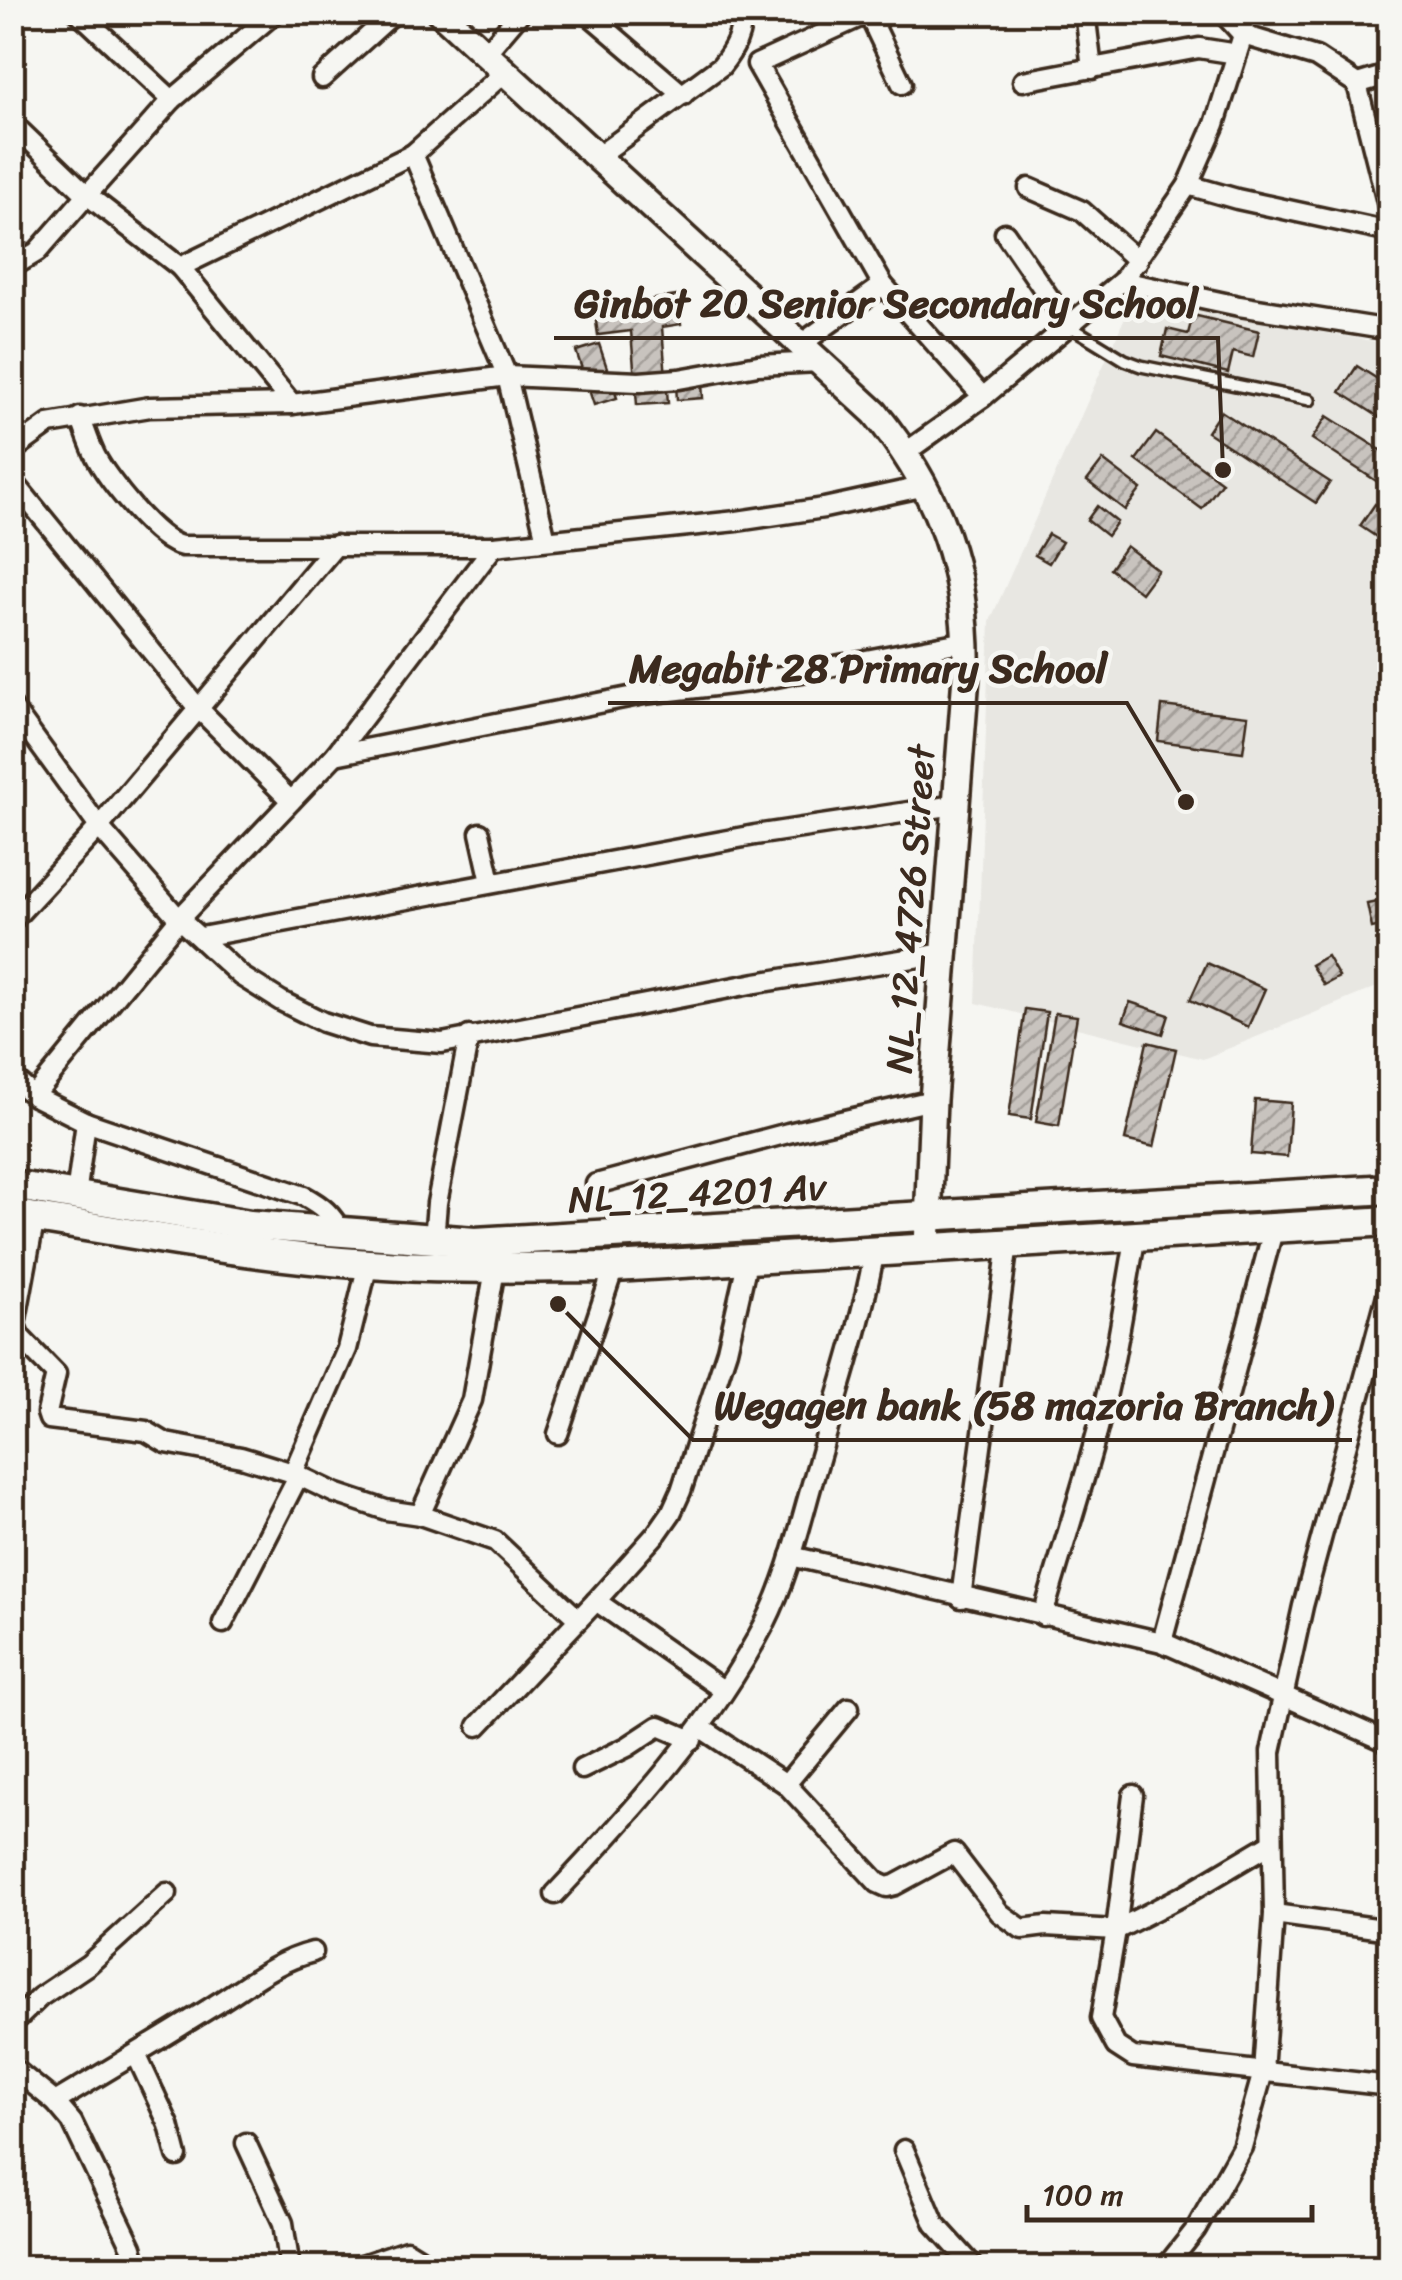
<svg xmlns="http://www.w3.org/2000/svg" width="1402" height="2280" font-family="Sriracha,sans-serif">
	<defs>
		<pattern id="building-hatch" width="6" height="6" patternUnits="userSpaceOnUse" patternTransform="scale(2.5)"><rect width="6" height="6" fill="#c8c3be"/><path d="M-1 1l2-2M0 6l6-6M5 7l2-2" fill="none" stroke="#a49f9a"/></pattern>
	</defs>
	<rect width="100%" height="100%" fill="#f6f6f2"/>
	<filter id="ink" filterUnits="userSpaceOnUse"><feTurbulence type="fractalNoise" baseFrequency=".01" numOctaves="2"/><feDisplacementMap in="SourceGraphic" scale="20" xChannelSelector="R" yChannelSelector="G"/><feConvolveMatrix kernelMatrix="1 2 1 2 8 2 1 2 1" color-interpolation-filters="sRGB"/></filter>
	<g filter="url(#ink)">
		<path fill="#e8e7e2" d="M1133,299L1389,344V982L1203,1059L976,1003L990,621Z"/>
		<g fill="url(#building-hatch)" stroke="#3b2a1e" stroke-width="2.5">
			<path d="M677,296L681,324L662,327L668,403L637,405L631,331L598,335L594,308Z"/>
			<path d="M1193,315L1259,331L1253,357L1233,352L1228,373L1161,356L1167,329L1188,334Z"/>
			<path d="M599,344L617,398L594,405L576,351Z"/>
			<path d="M1357,366L1390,387V424L1340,392Z"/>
			<path d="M701,368L703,398L677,400L675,370Z"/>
			<path d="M1221,411L1330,482L1316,503L1207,432Z"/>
			<path d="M1327,416L1390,456V471L1381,484L1312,439Z"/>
			<path d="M1156,433L1222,482L1202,509L1136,460Z"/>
			<path d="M1103,460L1141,489L1125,510L1087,481Z"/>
			<path d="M1375,504L1390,514V546L1360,526Z"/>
			<path d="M1097,506L1117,522L1107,536L1087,520Z"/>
			<path d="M1048,534L1062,542L1049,563L1035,555Z"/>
			<path d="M1126,546L1158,570L1141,593L1110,569Z"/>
			<path d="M1162,706L1248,716L1243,752L1158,741Z"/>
			<path d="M1387,900L1390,924L1372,928L1367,904Z"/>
			<path d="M1327,956L1339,977L1324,985L1311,965Z"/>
			<path d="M1207,963L1265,989L1248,1027L1190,1000Z"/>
			<path d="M1130,1002L1169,1015L1163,1034L1123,1021Z"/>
			<path d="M1025,1009L1047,1012L1031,1119L1009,1116Z"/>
			<path d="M1055,1013L1077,1016L1059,1126L1036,1122Z"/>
			<path d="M1147,1042L1176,1049L1154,1147L1125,1140Z"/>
			<path d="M1255,1100L1291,1103L1287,1157L1251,1154Z"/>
		</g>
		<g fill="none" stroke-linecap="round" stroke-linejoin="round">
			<defs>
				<path id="lane" d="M1068,325L1125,360L1141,366L1310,400"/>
				<g id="street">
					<path d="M78,12L172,100"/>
					<path d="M586,12L683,95"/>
					<path d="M871,12L757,64L883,285L983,397"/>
					<path d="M1085,12L1092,69"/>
					<path d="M1222,12L1243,35L1316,57L1357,84"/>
					<path d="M869,15L902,84"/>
					<path d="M486,53L521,12"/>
					<path d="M506,71L413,154L507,376L546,540"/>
					<path d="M322,78L395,12"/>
					<path d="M1023,81L1199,48L1237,54"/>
					<path d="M1357,84L1390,214"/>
					<path d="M1357,84L1390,74"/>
					<path d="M12,123L87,195L172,100L276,12"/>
					<path d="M597,157L721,66C734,50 743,34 741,12"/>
					<path d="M1188,185L1237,199L1390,232"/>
					<path d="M1029,188L1082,211L1138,261"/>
					<path d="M1005,233L1068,325"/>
					<path d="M12,267L37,252L87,195L180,267L292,404"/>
					<path d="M180,267L413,154"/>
					<path d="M1122,281L1239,306L1390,330"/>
					<path d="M801,344L883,285"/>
					<path d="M80,417C85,429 89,443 95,455C107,479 156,541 182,546H494L737,521L824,508L926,486"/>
					<path d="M12,451L49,424L150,407L292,404L507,376L639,382L679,379L758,365L819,362"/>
					<path d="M906,452L983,397L1122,281L1188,185L1215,124L1243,35L1244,12"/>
					<path d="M12,480L197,707L291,801"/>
					<path d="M12,707L99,827L179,919L241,976L281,1001L323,1022L370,1037L442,1043L756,983L945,953"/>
					<path d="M335,755L644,694L749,682L967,641"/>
					<path d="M480,833L491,882"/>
					<path d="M12,921L99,827L336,545"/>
					<path d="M201,937L755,835L955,805"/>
					<path d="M12,1077L34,1096L86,1122L304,1196C322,1206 332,1214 341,1232"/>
					<path d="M34,1096L179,919L335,755L494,546"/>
					<path d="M596,1184L788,1133L933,1100"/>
					<path d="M76,1196L86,1122"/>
					<path d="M35,1217L15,1325L20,1337L56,1374L47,1413L49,1419L146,1431L166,1443L241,1457L293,1473L335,1493L386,1510L420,1515"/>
					<path d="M434,1240L437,1203L469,1036"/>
					<path d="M495,1269L472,1400L420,1515L495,1541L578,1619"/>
					<path d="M558,1434L614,1267"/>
					<path d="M293,1473L347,1349L368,1264"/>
					<path d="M791,1556L1162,1642L1390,1743"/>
					<path d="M961,1598L1008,1243"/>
					<path d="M596,1601L723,1690"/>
					<path d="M1043,1616C1062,1547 1086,1479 1103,1409C1118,1352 1125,1293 1136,1235"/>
					<path d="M223,1623L299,1475"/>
					<path d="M1162,1642L1274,1227"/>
					<path d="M478,1726L596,1601L657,1533L671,1513L681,1491L727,1350L748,1258"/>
					<path d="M701,1728L786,1784L878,1883L887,1887L895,1885L954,1853L1000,1913L1022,1929L1046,1926L1116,1930L1186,1894L1272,1843"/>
					<path d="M582,1769L627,1747L659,1726L692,1740"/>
					<path d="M786,1784L849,1708"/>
					<path d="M1133,1795L1116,1930L1101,2018L1116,2046L1133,2057L1390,2086"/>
					<path d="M555,1894C634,1810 711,1727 765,1623C790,1574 802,1516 818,1463C838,1393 862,1322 875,1249"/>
					<path d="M1274,1914L1390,1930"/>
					<path d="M12,2024L40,1997L89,1964L167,1893"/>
					<path d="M136,2054L169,2125L177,2156"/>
					<path d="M12,2067L55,2102L72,2122L132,2247L138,2268"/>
					<path d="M55,2102C107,2071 159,2040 210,2008C245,1987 273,1962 313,1952"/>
					<path d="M246,2143L283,2223L290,2268"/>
					<path d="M904,2150L935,2224L975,2268"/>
					<path d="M353,2268L406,2250L419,2258L423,2268"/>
					<path d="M1165,2268L1196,2229L1242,2147L1263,2072L1274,1914L1271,1752L1303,1606L1390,1284"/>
				</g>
				<path id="secondary" d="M440,12L875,413C940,493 969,573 966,676L933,1100L927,1248"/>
				<g id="primary">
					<path d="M12,1185L250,1225L475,1242L1390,1189"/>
					<path d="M12,1214C131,1233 249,1256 369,1264C450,1270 532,1267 614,1267L1390,1221"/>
				</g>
			</defs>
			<use href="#lane" stroke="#3b2a1e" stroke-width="16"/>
			<use href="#street" stroke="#3b2a1e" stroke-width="25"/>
			<use href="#secondary" stroke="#3b2a1e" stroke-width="32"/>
			<use href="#primary" stroke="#3b2a1e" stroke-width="35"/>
			<use href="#lane" stroke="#f6f6f2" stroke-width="9"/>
			<use href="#street" stroke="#f6f6f2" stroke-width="18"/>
			<use href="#secondary" stroke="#f6f6f2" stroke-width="25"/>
			<use href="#primary" stroke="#f6f6f2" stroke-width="28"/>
		</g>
	</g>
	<g text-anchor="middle" stroke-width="9" stroke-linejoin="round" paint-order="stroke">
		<g font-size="38" fill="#3b2a1e" stroke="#f6f6f2">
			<text transform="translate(910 909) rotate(-86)" y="13">NL_12_4726 Street</text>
			<text transform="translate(697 1193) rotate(-3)" y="13">NL_12_4201 Av</text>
		</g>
	</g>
	<path fill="none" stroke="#3b2a1e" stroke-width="4" d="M1223 470L1218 338H554M1186 802L1127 703H608M558 1304L693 1440H1352"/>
	<g fill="#3b2a1e" stroke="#f6f6f2" stroke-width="4">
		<circle cx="1223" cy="470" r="10"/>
		<circle cx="1186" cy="802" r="10"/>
		<circle cx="558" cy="1304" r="10"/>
	</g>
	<g font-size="40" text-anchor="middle" font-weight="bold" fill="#3b2a1e" stroke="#f6f6f2" stroke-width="9" stroke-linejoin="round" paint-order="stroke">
		<text x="886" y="317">Ginbot 20 Senior Secondary School</text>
		<text x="868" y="682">Megabit 28 Primary School</text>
		<text x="1023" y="1419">Wegagen bank (58 mazoria Branch)</text>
	</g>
	<rect width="1402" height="2280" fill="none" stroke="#f6f6f2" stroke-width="50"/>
	<rect x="25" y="25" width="1352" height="2230" fill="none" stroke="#3b2a1e" stroke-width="4" filter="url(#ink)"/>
	<path d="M1027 2205v15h285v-15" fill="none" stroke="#3b2a1e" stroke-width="5"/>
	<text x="1042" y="2205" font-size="30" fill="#3b2a1e" stroke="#f6f6f2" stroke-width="8" paint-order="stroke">100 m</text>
</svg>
